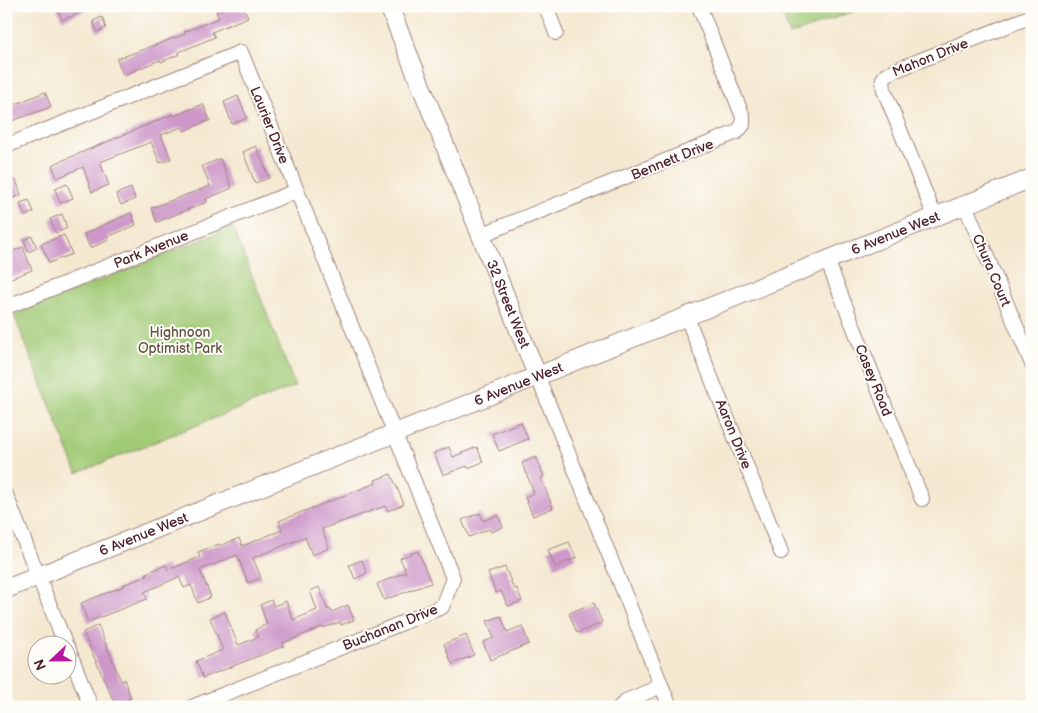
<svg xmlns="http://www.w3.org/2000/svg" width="1038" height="713" font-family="'Balsamiq Sans',sans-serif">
	<rect width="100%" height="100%" fill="#fdfcf7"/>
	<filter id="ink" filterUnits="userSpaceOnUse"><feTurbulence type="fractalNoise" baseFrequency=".02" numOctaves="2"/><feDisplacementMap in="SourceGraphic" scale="10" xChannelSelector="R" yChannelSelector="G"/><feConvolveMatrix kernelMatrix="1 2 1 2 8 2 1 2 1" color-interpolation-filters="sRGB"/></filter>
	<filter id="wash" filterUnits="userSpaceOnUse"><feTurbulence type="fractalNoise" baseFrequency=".0096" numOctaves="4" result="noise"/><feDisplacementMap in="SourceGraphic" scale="20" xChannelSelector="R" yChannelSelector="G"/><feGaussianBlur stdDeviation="1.12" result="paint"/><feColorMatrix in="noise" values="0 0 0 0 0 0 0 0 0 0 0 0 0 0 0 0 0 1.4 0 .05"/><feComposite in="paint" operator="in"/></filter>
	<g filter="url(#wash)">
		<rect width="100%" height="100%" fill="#f4e8d0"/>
		<g fill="#a2cb77" stroke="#767551">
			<path d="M779,6H868L790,35Z"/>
			<path d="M233,227L295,386L77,473L14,315Z"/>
		</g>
		<g id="blocks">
			<g fill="#cd98c9">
				<path d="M56,6H95V7L62,20Z"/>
				<path d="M230,6H243L248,17L212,32L215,37L179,52L180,54L161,62L160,60L123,75L117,59L185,34L184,32L219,18L216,12Z"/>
				<path d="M102,17L106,28L97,32L93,21Z"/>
				<path d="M45,92L51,107L6,123V108Z"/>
				<path d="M238,96L247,118L232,124L224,102Z"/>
				<path d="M203,104L210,120L184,131L182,127L161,135L171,159L160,163L151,142L100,162L109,185L92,192L83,167L57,178L52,165L173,114L174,116Z"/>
				<path d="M256,146L269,178L255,183L243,152Z"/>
				<path d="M220,159L232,188L206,199L207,202L157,222L151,208L210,186L202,166Z"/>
				<path d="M16,180L21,195L6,201V184Z"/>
				<path d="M67,184L73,198L60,203L55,189Z"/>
				<path d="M131,188L135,199L121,205L116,194Z"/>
				<path d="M29,200L34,212L25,216L20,203Z"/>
				<path d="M131,213L136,225L107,237L109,240L90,248L84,234Z"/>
				<path d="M62,214L67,228L56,233L50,219Z"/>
				<path d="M64,235L72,254L49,263L41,244Z"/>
				<path d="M32,236L37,248L28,252L24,240Z"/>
				<path d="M23,247L32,270L6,280V254Z"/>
				<path d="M521,422L528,439L499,451L492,434Z"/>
				<path d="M449,447L453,457L477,447L483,462L468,468L467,466L443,475L434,453Z"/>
				<path d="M536,457L544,477L541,478L553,508L533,516L525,497L534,493L522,463Z"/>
				<path d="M391,474L404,504L388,511L385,506L322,529L329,548L312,555L305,537L253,558L261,578L248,583L237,555L200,570L211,597L198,603L191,585L184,588L179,577L144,592L147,599L88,622L81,603L124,586L123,585L147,576L146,573L166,565L168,570L200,557L198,552L219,544L220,546L239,538L242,546L282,530L279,521L376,483L375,480Z"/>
				<path d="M480,513L483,521L498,515L503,527L491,532L489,529L469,537L462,520Z"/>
				<path d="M569,542L576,558L555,567L548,550Z"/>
				<path d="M418,551L431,583L384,600L377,584L406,572L400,558Z"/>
				<path d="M362,560L367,573L355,579L349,565Z"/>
				<path d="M505,567L514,589L517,588L522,601L508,606L501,591L496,593L488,573Z"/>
				<path d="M319,587L328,610L330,609L332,612L348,605L354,620L341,625L340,622L323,628L322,627L283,643L284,646L203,678L196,661L223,650L210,618L225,612L238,645L258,637L255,630L267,624L260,605L271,600L274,606L286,601L293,620L317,610L310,591Z"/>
				<path d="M594,603L602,623L577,633L569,613Z"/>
				<path d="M501,616L507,632L522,626L529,644L490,660L483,642L494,638L487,621Z"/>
				<path d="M98,625L121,681L124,679L131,698L115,704L83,632Z"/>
				<path d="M466,635L474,655L452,664L444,644Z"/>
			</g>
		</g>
	</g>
	<g filter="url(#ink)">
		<use href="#blocks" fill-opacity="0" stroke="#9f847e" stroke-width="1"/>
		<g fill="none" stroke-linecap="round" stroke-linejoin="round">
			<defs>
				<g id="minor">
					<path d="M546,6L556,33"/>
					<path d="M6,146L241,52L453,578L442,607L192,707"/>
					<path d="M965,205L1032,364"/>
					<path d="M935,217L884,90L883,79L887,74L896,70L1032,16"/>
					<path d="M481,235L737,132L743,125V117L699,6"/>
					<path d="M827,260L922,499"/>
					<path d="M6,307L296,191"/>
					<path d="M686,315L781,552"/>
					<path d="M537,375L670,707"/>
					<path d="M6,495L66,646"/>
					<path d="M68,648L91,707"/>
					<path d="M620,707L626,701L661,686"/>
				</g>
				<g id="tertiary">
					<path id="s1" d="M389,6L537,375"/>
					<path id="s2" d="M6,589L1032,178"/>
				</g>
			</defs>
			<use href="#minor" stroke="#9f847e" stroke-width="16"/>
			<use href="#tertiary" stroke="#9f847e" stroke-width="20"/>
			<use href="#minor" stroke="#fff" stroke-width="14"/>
			<use href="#tertiary" stroke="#fff" stroke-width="18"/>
		</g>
	</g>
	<g text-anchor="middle" stroke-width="4" stroke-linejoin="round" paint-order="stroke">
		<g font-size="14" fill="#4a1f2b" stroke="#fdfcf7">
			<text transform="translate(930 57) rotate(-22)" y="5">Mahon Drive</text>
			<text transform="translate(270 125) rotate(68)" y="5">Laurier Drive</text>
			<text transform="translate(672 159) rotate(-22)" y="5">Bennett Drive</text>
			<text dy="5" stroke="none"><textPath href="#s2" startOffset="958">6 Avenue West</textPath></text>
			<text transform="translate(151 249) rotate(-22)" y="5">Park Avenue</text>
			<text transform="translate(992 270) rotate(67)" y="5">Chura Court</text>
			<text dy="5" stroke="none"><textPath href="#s1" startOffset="321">32 Street West</textPath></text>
			<text transform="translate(874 380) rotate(68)" y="5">Casey Road</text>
			<text dy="5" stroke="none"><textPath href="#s2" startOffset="552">6 Avenue West</textPath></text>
			<text transform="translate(734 434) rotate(68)" y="5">Aaron Drive</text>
			<text dy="5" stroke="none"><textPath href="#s2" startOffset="148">6 Avenue West</textPath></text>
			<text transform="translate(390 627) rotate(-22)" y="5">Buchanan Drive</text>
		</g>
		<g font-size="14" fill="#645342" stroke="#fdfcf7">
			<text x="180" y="337">Highnoon<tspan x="180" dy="16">Optimist Park</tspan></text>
		</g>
	</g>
	<rect width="1038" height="713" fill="none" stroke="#fdfcf7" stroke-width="25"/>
	<g transform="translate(52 660) rotate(248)"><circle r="24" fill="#fdfcf7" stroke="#b5a4a5"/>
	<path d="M0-4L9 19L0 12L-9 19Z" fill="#b5179e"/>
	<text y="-8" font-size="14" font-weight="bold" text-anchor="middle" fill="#4a1f2b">N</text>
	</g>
</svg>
